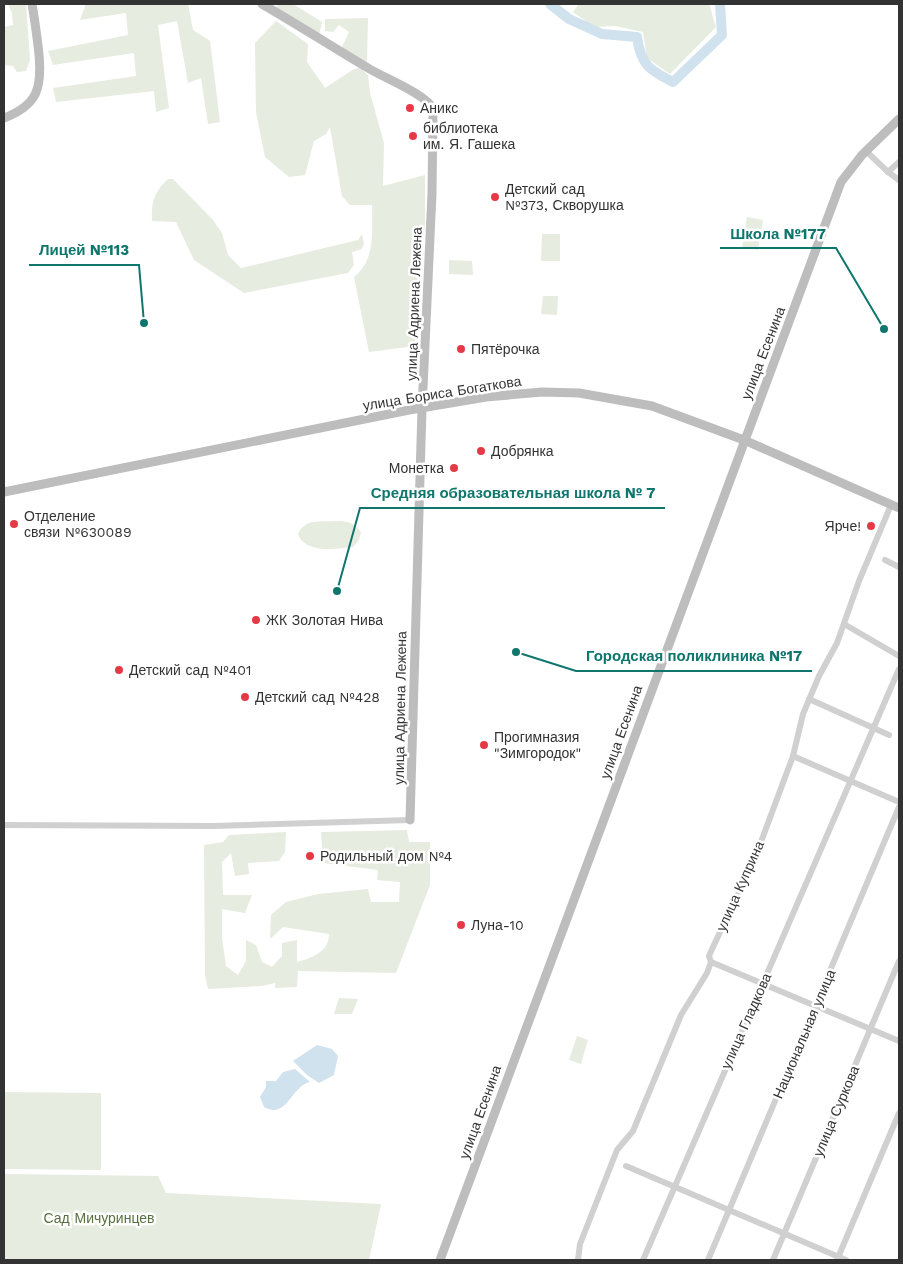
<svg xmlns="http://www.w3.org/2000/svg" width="903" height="1264" font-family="'Work Sans',sans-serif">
	<rect width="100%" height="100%" fill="#fff"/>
	<g fill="#e6ecdf">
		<path d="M8,4H26L30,60L26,71L17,72L13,66L4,65V27L13,25L12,13Z"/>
		<path d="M86,4H188L193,30L210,41L220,122L208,124L201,78L188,83L177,21L158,25L169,108L156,112L154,91L56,102L53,88L136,76L134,53L53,65L48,51L128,35L126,13L80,20Z"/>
		<path d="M280,4H293L322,22L319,35L274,8Z"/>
		<path d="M579,4H709L716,27L670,74L647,58L643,32L615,26L594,27L573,12Z"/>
		<path d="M368,18L367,62L341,49L349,32L339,25L333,32L325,31V19Z"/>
		<path d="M276,21L308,44L307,62L325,88L354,69L360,68L368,75L370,93L384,143L383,186L425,175V222L415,346L369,352L354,277C376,260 372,230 372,205H350L342,196L330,127L326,134L314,141L305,175L289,177L265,157L256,112L255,43Z"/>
		<path d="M168,179H173L213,220L222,233L228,255L241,268L358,240L362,234L364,244L362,249L352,252L354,265L348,273L244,293L194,260L176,222L152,221C151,202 154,192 168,179Z"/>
		<path d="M747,217L763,220L758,250L742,247Z"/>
		<path d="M542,234H560V261H541Z"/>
		<path d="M449,260L472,261L473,275L449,274Z"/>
		<path d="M543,296H558L557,315L541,314Z"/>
		<path d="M336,521C347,521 355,523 361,532L359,540L353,547C336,549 305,554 298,534C305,518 321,522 336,521Z"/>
		<path d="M407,830L409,842H430V885L396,973L298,971L297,987L275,988V983L262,986L208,989L205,975L204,845L223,842L229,835L286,832L285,852L279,861L248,863L249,874L235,876L231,853L222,862L223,895H252L245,913L222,909V938L226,966L238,975L246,961V940L256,945L262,962L272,967L282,956V943L297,940V962C312,958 329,952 329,934L283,927L270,939L271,915L286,902L318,894L368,889L371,902H399L400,882L377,880L378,870L323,863L321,832Z"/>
		<path d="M339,998L358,999L352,1014H334Z"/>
		<path d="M577,1036L588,1040L581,1064L569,1060Z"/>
		<path d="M4,1092L101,1093V1170L4,1169Z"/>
		<path d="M4,1174L158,1176L166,1193L381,1204L369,1260H4Z"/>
	</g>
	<g fill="#cfe2ee">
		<path d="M317,1045L332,1049L338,1056L334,1075L319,1083L307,1075L293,1061Z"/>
		<path d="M295,1069L310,1082C291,1086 287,1120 264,1107L260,1097L266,1087V1081H276L283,1072Z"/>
	</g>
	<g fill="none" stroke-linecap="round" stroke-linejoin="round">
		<path stroke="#cfe2ee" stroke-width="10" d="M550,4L569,19L602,34L637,37C641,65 649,70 673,82L722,35L720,4"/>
		<g stroke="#d0d0d0" stroke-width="6">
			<path d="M866,151L888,172L899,162"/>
			<path d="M888,172L899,180"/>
			<path d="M885,560L899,567"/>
			<path d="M844,624L899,656"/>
			<path d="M809,699L889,735"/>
			<path d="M793,756L899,802"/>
			<path d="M4,825L213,826L410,820"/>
			<path d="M711,962L899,1041"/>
			<path d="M626,1166L846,1260"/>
			<path d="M578,1260L580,1244L617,1150L633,1131L681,1015L707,973L711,962L709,956L713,947L755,858L793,756L803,714L819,676L837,643L859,581L891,505"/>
			<path d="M643,1260L899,669"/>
			<path d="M708,1260L899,807"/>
			<path d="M773,1260L899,961"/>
			<path d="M837,1260L899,1113"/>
		</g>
		<g stroke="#bdbdbd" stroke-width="9">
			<path d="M262,4C298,25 333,47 368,68C384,78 426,94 433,109L432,194L422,409L410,820"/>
			<path d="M4,118C38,105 42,88 39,54C37,37 35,21 32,4"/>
			<path d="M4,492L409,410L486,397L542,392L579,393L652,406L744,440L899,508"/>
			<path d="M440,1260L841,182L862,155L899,119"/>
		</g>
	</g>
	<g fill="#e63946" stroke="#fff" stroke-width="2">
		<circle cx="410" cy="108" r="5"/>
		<circle cx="413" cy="136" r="5"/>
		<circle cx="495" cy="197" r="5"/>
		<circle cx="461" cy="349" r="5"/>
		<circle cx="481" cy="451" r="5"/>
		<circle cx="454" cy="468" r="5"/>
		<circle cx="14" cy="524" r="5"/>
		<circle cx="871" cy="526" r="5"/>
		<circle cx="256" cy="620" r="5"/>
		<circle cx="119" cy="670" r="5"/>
		<circle cx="245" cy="697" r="5"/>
		<circle cx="484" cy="745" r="5"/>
		<circle cx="310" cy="856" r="5"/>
		<circle cx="461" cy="925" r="5"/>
	</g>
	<g text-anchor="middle" stroke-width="5" stroke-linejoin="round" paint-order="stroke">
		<g font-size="14" fill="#333" stroke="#fff" text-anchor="start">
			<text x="420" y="113">Аникс</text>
			<text x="423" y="133">библиотека<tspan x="423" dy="16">им. Я. Гашека</tspan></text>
			<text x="505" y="194">Детский сад<tspan x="505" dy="16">№373, Скворушка</tspan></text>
			<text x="471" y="354">Пятёрочка</text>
			<text x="491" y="456">Добрянка</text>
			<text x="444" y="473" text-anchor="end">Монетка</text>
			<text x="24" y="521">Отделение<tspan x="24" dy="16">связи №630089</tspan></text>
			<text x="861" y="531" text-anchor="end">Ярче!</text>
			<text x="266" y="625">ЖК Золотая Нива</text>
			<text x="129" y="675">Детский сад №401</text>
			<text x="255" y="702">Детский сад №428</text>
			<text x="494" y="742">Прогимназия<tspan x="494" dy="16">"Зимгородок"</tspan></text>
			<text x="320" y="861">Родильный дом №4</text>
			<text x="471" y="930">Луна-10</text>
		</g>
		<g font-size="14" fill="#333" stroke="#fff">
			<text transform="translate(414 304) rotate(-88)" y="5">улица Адриена Лежена</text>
			<text transform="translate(763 353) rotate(-69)" y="5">улица Есенина</text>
			<text transform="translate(442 393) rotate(-9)" y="5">улица Бориса Богаткова</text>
			<text transform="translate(400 708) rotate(-89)" y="5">улица Адриена Лежена</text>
			<text transform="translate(621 732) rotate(-70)" y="5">улица Есенина</text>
			<text transform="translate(740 886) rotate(-66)" y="5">улица Куприна</text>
			<text transform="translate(746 1021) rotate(-66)" y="5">улица Гладкова</text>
			<text transform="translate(804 1034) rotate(-67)" y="5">Национальная улица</text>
			<text transform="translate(836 1111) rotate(-67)" y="5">улица Суркова</text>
			<text transform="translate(480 1112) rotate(-70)" y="5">улица Есенина</text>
		</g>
		<g font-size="14" fill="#56703f" stroke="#fff">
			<text x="99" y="1223">Сад Мичуринцев</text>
		</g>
	</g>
	<path fill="none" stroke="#0f766e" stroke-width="2" d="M884 329L836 248H720M144 323L139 265H29M337 591L360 508H665M516 652L576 671H812"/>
	<g fill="#0f766e" stroke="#fff" stroke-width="2">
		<circle cx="884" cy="329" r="5"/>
		<circle cx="144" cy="323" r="5"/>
		<circle cx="337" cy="591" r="5"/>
		<circle cx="516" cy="652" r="5"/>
	</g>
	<g font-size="15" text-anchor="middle" font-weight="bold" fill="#0f766e" stroke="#fff" stroke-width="5" stroke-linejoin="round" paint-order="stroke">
		<text x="778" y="239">Школа №177</text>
		<text x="84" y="255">Лицей №113</text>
		<text x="513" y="498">Средняя образовательная школа № 7</text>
		<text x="694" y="661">Городская поликлиника №17</text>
	</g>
	<rect width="903" height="1264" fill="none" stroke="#333333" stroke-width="10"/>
</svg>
